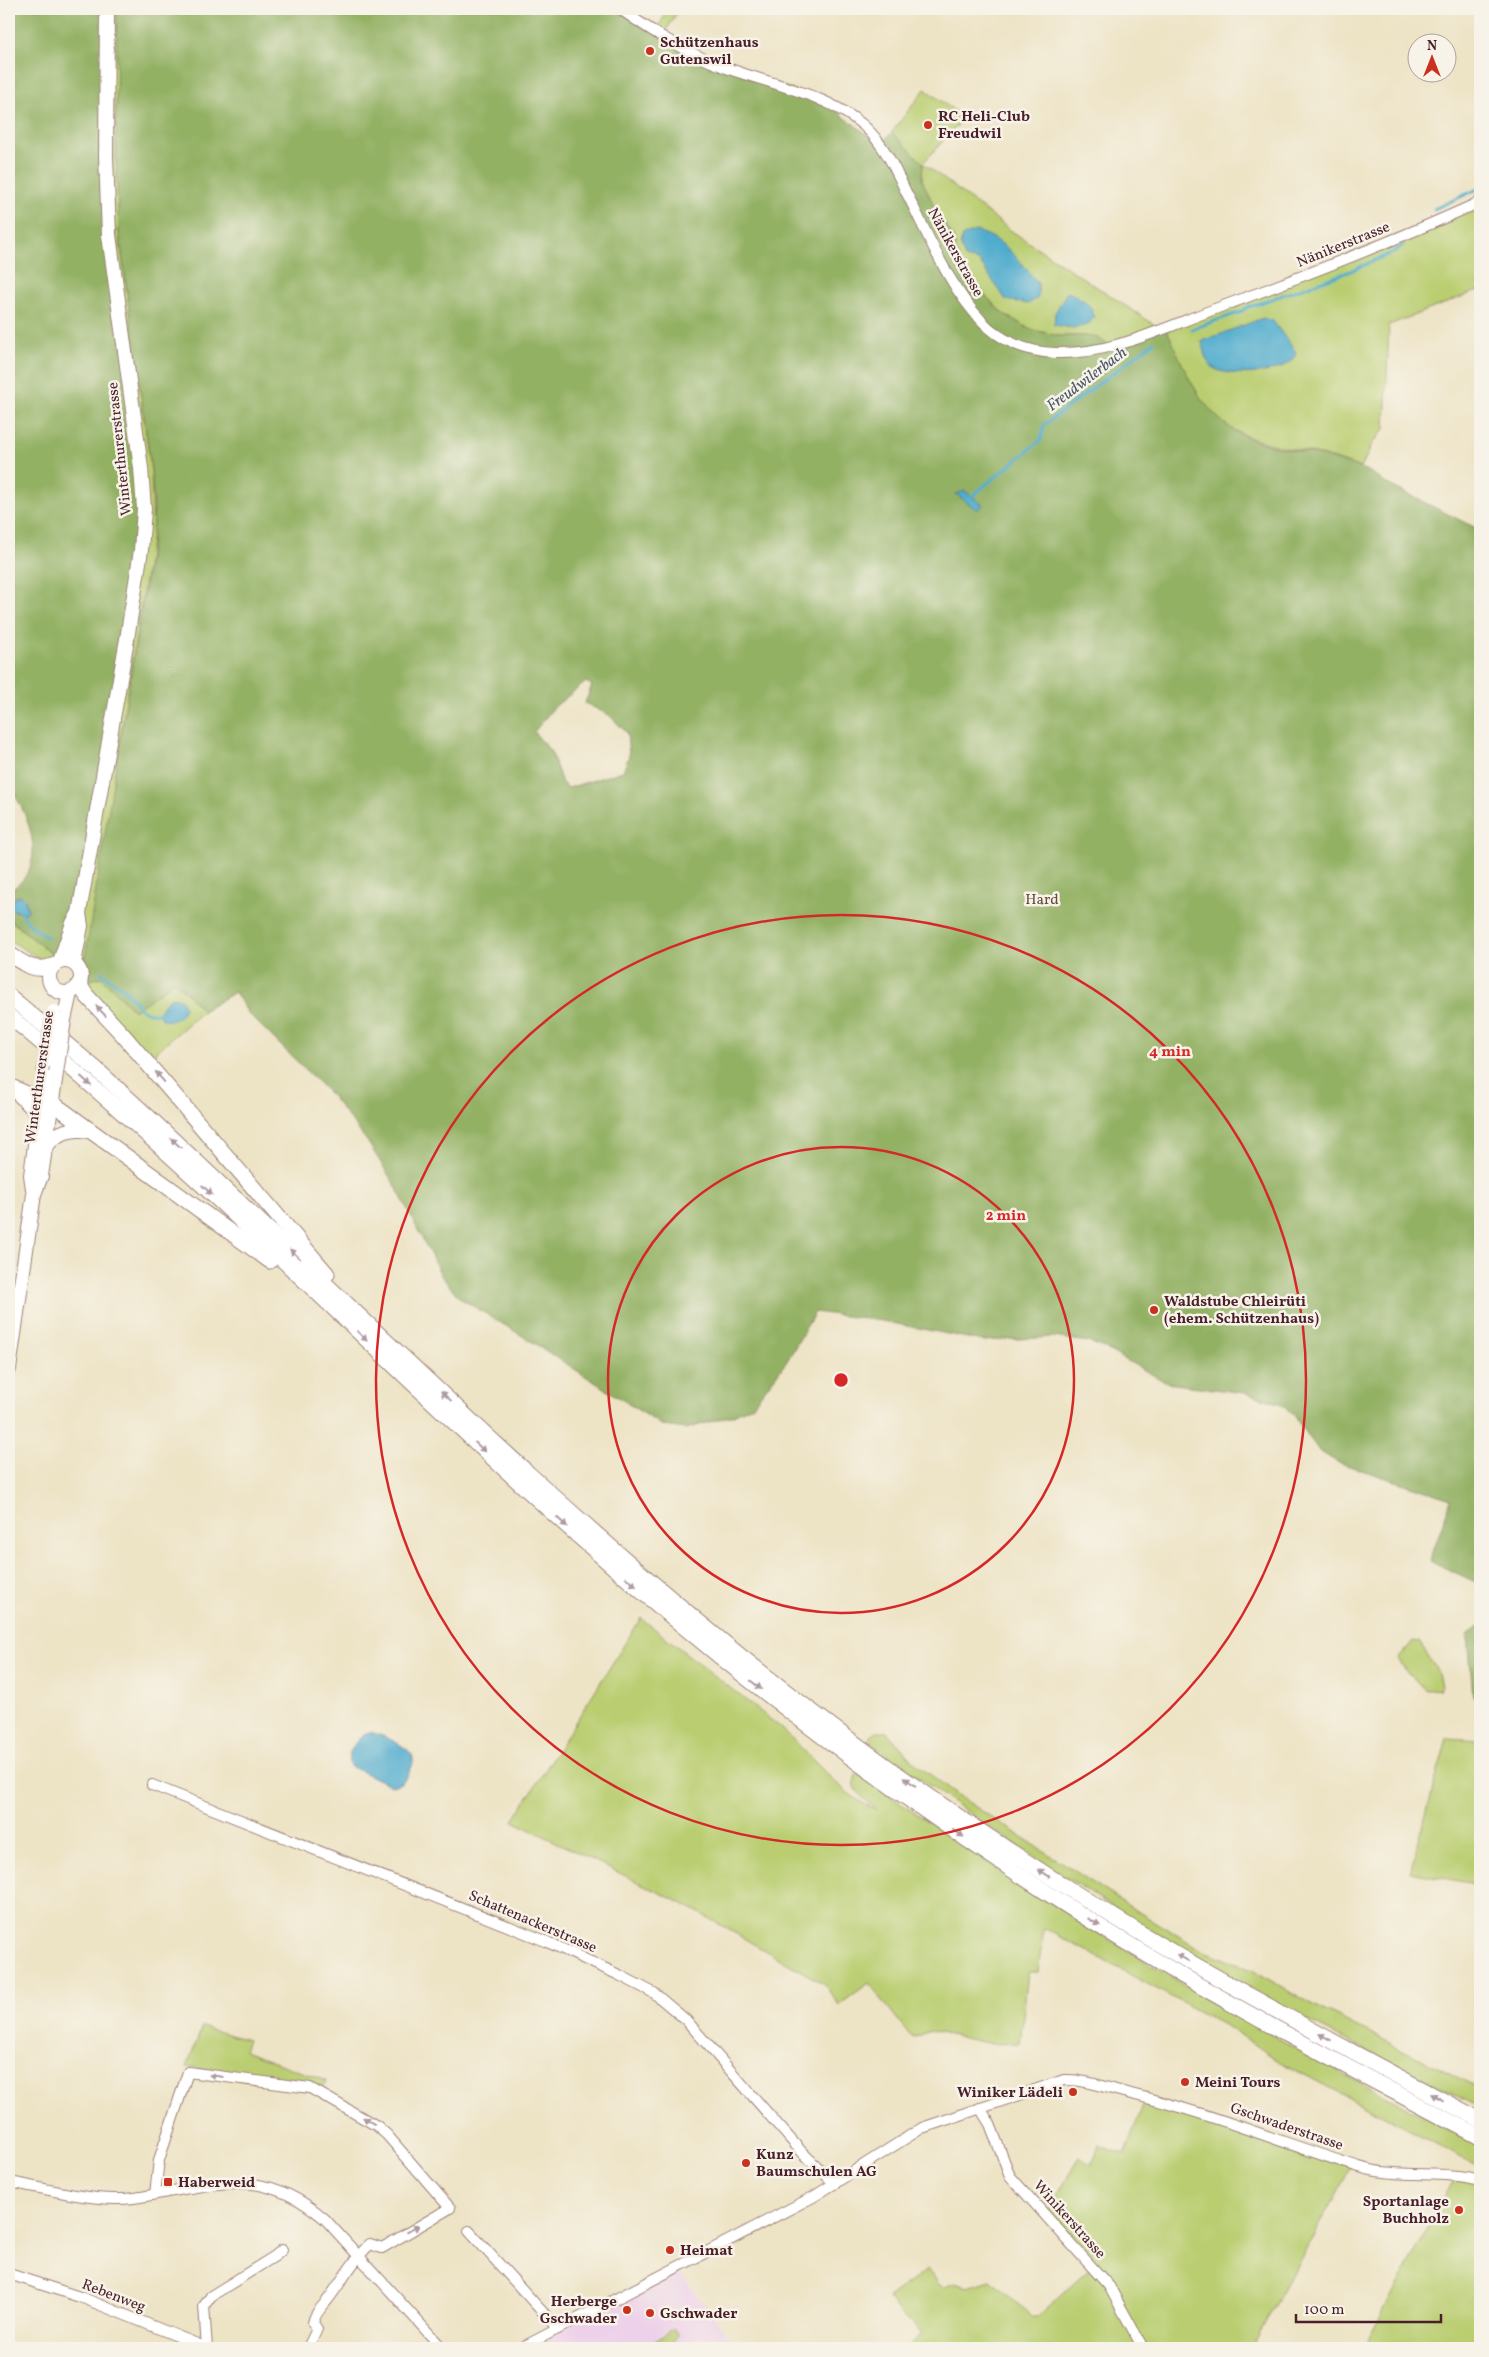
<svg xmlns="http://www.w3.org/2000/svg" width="1489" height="2357" font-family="Vollkorn,serif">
	<rect width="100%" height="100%" fill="#f7f3e8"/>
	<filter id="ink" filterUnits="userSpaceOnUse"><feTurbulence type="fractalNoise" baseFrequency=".02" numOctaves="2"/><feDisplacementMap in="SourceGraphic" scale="10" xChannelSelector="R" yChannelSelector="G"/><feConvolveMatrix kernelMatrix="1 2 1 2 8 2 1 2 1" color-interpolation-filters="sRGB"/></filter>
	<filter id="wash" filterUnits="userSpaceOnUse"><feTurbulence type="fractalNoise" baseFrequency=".0096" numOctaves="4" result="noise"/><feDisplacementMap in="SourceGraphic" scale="20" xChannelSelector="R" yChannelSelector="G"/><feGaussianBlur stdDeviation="1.12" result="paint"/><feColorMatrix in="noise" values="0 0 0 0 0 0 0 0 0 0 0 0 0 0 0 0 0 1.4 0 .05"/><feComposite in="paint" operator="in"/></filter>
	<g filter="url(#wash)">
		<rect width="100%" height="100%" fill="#ede3c5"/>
		<path fill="#edd0e9" d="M675,2267L738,2348H526Z"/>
		<g fill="#bace71" stroke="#82764e">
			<path d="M107,9H117L116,154L119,232L151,469L153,528L85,964L77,966L65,961L52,966L9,940V919L60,961L112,261Z"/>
			<path d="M668,9H679L658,45L651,41Z"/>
			<path d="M925,89L964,118L923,163L1010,230L1161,329L1110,346L1094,336H1059L1029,329L1001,312L983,293L958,260L953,237L936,211L922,180L923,163L892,132Z"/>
			<path d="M1480,202V290L1389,325L1385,429L1372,444L1361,468C1349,464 1337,459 1325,456C1274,444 1224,442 1194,390C1183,371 1175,348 1166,328Z"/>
			<path d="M101,977L175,981L203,1011L149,1058L89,993L87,981Z"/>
			<path d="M641,1618L780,1727C804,1748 848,1803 877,1809C865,1800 848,1789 857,1773C975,1856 1097,1934 1222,2007C1307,2056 1395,2099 1480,2148V2176L1475,2174L1479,2166L1280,2062L1238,2033L1044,1928L1038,1972H1028L1020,2043L992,2044L930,2031L912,2038L869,1983L839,2005L824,1984L687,1906L513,1821Z"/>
			<path d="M1413,1641L1419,1642C1428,1655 1441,1673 1441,1689L1426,1690L1406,1671L1398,1659Z"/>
			<path d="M876,1732H887L915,1763L960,1797L1132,1908L1202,1950L1252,1970L1312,2004L1480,2089V2107C1421,2076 1360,2049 1301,2017C1152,1934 1007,1844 870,1743V1736Z"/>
			<path d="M1447,1738L1480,1740V1885L1410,1872Z"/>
			<path d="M202,2027L248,2040L244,2051L326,2081L320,2092L235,2078L187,2066Z"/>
			<path d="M1146,2097L1352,2164L1252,2348H906L922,2334L887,2298L927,2270L933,2274L939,2285L944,2287L955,2283L968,2287L991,2280L1031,2316L1037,2317L1093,2266L1047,2214L1079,2157L1092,2165L1099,2145L1124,2155Z"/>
			<path d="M1456,2176L1480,2185V2348H1364Z"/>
			<path d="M674,2328L680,2336L663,2348L657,2340Z"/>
		</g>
		<g fill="#93b163" stroke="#6e6847" fill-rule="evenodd">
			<path d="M9,9H107L106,156L143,489L94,838L60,961L9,919V909L24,914L28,911L25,899L22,896L15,897L9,904V891C51,867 29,816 9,785Z"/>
			<path d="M117,9H620L662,37L827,104L880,144L892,132L923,163L922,180L936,211L953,237L959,260L983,293L1001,312L1029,329L1059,336H1094L1110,346L1166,328C1191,383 1206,430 1273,446C1294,451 1316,453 1336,460C1354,466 1370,469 1383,482L1480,530V1584L1430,1561L1451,1499L1337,1462L1319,1451L1294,1415L1279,1403L1245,1393L1175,1384L1162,1380L1106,1349L1089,1342L1054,1337L983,1341L882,1321L815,1312L787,1361L752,1406L733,1415L686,1429L663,1426L534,1343L460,1298L442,1277L395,1185L367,1141L330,1094L248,1013L235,992L203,1011L175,981L134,1011L101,977L87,981L85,958L151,548L154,508L151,469L119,232L116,154ZM586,682L592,685L585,703L609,715L627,733L629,756L623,771L568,788L562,783L551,752L534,732L554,707Z"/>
			<path d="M1480,1626V1702L1473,1696L1468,1635Z"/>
		</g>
		<g fill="#4facce" stroke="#4c667c">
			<path d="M975,231C1002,236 1022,263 1038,284V298L1028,304L1006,300L979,261L965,258L960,244L963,236Z"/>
			<path d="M1067,292C1079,297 1092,303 1094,317L1088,325L1073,328L1054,325L1055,313Z"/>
			<path d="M1263,318L1273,321L1296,352C1293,375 1231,378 1215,369C1205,363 1203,350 1202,341Z"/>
			<path d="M965,491L983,505L977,510L956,494Z"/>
			<path d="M18,896H22L25,899L28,911L26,913L9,909V904Z"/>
			<path d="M171,997L181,999L185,1008C182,1018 169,1025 160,1017L158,1011Z"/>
			<path d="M369,1732C378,1733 412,1747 413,1758C414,1766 407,1778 401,1783L392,1786L350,1766C344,1755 358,1736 369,1732Z"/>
		</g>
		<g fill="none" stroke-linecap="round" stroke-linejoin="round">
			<g stroke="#4facce" stroke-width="3">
				<path d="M1434,209L1480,188"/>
				<path d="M1192,329L1241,312L1246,308L1348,272L1394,252L1403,245"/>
				<path d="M972,496L1041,440L1044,425L1154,342"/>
				<path d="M22,913L29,924L47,937"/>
				<path d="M101,972C108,979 117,983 124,989C137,1000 137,1015 158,1013"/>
			</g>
		</g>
	</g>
	<g filter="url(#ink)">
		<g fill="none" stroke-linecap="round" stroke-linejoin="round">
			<defs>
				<g id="minor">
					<path d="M620,9C653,32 686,53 724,67C769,84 825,93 863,125C883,143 894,166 905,190C927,232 948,286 981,320C1000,341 1027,352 1055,353C1110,355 1164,328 1215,309C1304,276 1393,242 1480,202"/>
					<path d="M152,1785L543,1940L619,1975L654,1993L686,2020L800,2150L835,2184"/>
					<path d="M980,2108L990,2124L1010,2176L1109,2286L1143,2348"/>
					<path d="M9,2182C43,2188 79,2198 114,2199C132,2200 150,2195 167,2192C232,2180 271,2173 325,2219L442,2348"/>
					<path d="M155,2194L159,2160L188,2072L310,2088L377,2126L387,2135L450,2208L382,2248L370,2244C354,2259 345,2276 332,2294C326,2304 315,2311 313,2323L317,2329L308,2348"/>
					<path d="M469,2231L558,2329"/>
					<path d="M9,2274L83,2298L207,2348"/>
					<path d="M207,2348L204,2306L211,2296L275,2256L282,2250"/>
					<path d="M521,2348L813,2197L922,2128L1064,2080C1085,2079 1107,2088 1127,2093C1207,2112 1282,2143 1359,2167C1399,2179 1441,2170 1480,2180"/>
				</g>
				<g id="major">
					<circle cx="65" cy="977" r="16"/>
					<path d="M60,961L73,923L79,913"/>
					<path d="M74,963L81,926L79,913L127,639L141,550L144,509L141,468L109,235L106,156L107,9"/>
					<path d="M64,1020L70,993"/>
					<path d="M33,1189L31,1175L46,1061"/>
					<path d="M9,1369L34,1194L41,1176L56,1073"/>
				</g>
				<g id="highway">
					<path d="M9,954C23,963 35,973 52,966"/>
					<path d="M79,984L86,995L124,1036L327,1274"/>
					<path d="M9,996L96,1069L155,1123C355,1309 548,1504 763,1674C888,1772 1021,1862 1157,1943C1263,2005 1372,2063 1480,2120"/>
					<path d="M9,1016C238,1203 439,1421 666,1612C787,1714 916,1808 1049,1894C1187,1984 1334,2060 1480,2137"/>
					<path d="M9,1086L27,1094L47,1099L270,1261"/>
					<path d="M18,1093L32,1107L38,1117"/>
					<path d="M45,1148C55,1131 74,1127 91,1131"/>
				</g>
			</defs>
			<use href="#minor" stroke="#9c8178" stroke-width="12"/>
			<use href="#major" stroke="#9c8178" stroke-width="16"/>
			<use href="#highway" stroke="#9c8178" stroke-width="17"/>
			<use href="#minor" stroke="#fff" stroke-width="10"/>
			<use href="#major" stroke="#fff" stroke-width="14"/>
			<use href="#highway" stroke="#fff" stroke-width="15"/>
			<defs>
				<g id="major-bridge">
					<path d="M46,1061L54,1012"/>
					<path d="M56,1073L64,1020"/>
				</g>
			</defs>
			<use href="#major-bridge" stroke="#9c8178" stroke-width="16" stroke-linecap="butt"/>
			<use href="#major-bridge" stroke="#fff" stroke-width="14"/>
		</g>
		<defs><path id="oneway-solid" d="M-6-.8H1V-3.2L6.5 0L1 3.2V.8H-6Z" transform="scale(1.25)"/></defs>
		<g fill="#ae9aa0">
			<use href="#oneway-solid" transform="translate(101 1011) rotate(-133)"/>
			<use href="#oneway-solid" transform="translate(160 1077) rotate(-131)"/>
			<use href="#oneway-solid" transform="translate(86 1081) rotate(42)"/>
			<use href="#oneway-solid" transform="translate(176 1143) rotate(-137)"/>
			<use href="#oneway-solid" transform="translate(207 1190) rotate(43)"/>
			<use href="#oneway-solid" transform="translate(295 1254) rotate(-137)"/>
			<use href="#oneway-solid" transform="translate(362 1336) rotate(44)"/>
			<use href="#oneway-solid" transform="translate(446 1396) rotate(-137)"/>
			<use href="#oneway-solid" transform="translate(480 1447) rotate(43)"/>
			<use href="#oneway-solid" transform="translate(562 1522) rotate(42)"/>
			<use href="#oneway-solid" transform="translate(631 1582) rotate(41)"/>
			<use href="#oneway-solid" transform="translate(756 1685) rotate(39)"/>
			<use href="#oneway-solid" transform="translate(910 1782) rotate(-145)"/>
			<use href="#oneway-solid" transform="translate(958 1833) rotate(34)"/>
			<use href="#oneway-solid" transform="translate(1044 1873) rotate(-147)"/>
			<use href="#oneway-solid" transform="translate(1094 1922) rotate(31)"/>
			<use href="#oneway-solid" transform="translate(1183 1958) rotate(-150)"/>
			<use href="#oneway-solid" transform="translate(1325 2037) rotate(-152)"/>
			<use href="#oneway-solid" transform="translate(216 2076) rotate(-173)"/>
			<use href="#oneway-solid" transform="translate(1437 2097) rotate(-152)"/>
			<use href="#oneway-solid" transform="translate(369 2121) rotate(-149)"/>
			<use href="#oneway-solid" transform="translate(413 2229) rotate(-29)"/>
		</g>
	</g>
	<g fill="none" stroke="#d62828" stroke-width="2.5">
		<circle cx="841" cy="1380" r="233"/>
		<circle cx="841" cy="1380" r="465"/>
	</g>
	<g fill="#c8321e" stroke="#f7f3e8" stroke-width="2">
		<circle cx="650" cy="51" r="5"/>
		<circle cx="928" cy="125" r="5"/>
		<circle cx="1154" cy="1310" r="5"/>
		<circle cx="1185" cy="2082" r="5"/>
		<circle cx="1073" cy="2092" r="5"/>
		<circle cx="746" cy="2163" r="5"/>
		<rect x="163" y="2177" width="10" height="10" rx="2.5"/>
		<circle cx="1459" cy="2210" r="5"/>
		<circle cx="670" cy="2250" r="5"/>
		<circle cx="627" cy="2310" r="5"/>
		<circle cx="650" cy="2313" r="5"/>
	</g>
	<g text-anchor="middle" stroke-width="5" stroke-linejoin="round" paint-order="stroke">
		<g font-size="15" font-weight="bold" fill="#4a1f2b" stroke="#f7f3e8" text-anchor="start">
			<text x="660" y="47">Schützenhaus<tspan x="660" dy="17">Gutenswil</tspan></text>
			<text x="938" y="121">RC Heli-Club<tspan x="938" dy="17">Freudwil</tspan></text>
			<text x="1164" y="1306">Waldstube Chleirüti<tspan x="1164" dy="17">(ehem. Schützenhaus)</tspan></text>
			<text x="1195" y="2087">Meini Tours</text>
			<text x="1063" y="2097" text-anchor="end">Winiker Lädeli</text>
			<text x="756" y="2159">Kunz<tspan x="756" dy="17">Baumschulen AG</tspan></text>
			<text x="178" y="2187">Haberweid</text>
			<text x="1449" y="2206" text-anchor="end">Sportanlage<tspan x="1449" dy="17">Buchholz</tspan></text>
			<text x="680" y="2255">Heimat</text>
			<text x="617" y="2306" text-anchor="end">Herberge<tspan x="617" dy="17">Gschwader</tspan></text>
			<text x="660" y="2318">Gschwader</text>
		</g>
		<g font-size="15" fill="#4a1f2b" stroke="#f7f3e8">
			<text transform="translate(1343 244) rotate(-22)" y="5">Nänikerstrasse</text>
			<text transform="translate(956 252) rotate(61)" y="5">Nänikerstrasse</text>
			<text transform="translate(119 449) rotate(-96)" y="5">Winterthurerstrasse</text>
			<text transform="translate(39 1077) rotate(-82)" y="5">Winterthurerstrasse</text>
			<text transform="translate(533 1921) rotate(23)" y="5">Schattenackerstrasse</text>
			<text transform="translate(1287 2126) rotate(19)" y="5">Gschwaderstrasse</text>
			<text transform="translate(1070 2219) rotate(48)" y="5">Winikerstrasse</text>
			<text transform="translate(114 2295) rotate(21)" y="5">Rebenweg</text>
		</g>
		<g font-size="15" fill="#664b3c" stroke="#f7f3e8">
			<text x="1042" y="904">Hard</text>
		</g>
		<g font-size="16" font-style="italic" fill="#4c576c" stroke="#f7f3e8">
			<text transform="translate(1086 378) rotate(-37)" y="6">Freudwilerbach</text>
		</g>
	</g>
	<circle cx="841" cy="1380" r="8" fill="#d62828" stroke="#f7f3e8" stroke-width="2.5"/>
	<g font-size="15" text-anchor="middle" font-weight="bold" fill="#d62828" stroke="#f7f3e8" stroke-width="5" stroke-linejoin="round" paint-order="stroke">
		<text x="1170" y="1056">4 min</text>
		<text x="1006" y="1220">2 min</text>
	</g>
	<rect width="1489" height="2357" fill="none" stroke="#f7f3e8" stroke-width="30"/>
	<g transform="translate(1432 58)"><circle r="24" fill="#f7f3e8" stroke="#b29e9c"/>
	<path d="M0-4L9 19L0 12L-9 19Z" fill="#c8321e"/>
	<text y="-8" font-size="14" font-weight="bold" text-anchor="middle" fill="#4a1f2b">N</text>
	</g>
	<path d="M1296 2314v8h145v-8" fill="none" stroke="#4a1f2b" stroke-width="2.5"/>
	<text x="1304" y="2314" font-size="15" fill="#4a1f2b" stroke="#f7f3e8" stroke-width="4" paint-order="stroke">100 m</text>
</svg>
